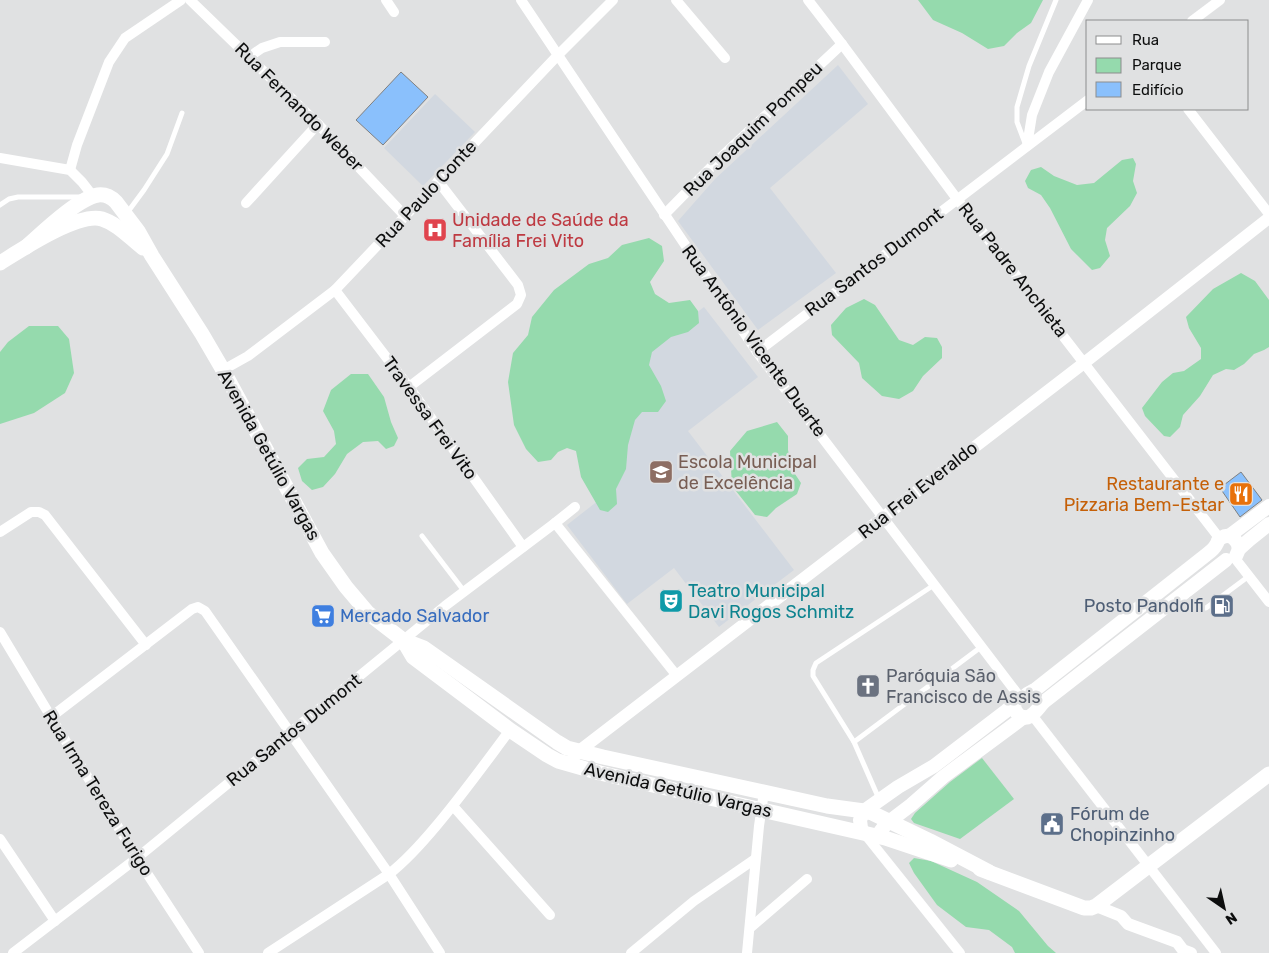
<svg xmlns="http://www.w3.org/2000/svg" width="1269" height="953" font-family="Rubik,sans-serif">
	<rect width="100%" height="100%" fill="#e0e1e2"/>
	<g fill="#d2d8e0">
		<path d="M838,65L868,104L770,188L836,273L758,330L678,221L715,179Z"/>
		<path d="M435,94L475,132L423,186L384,148Z"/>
		<path d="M704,307L758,377L688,431L794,570L719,627L674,568L627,604L567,525L599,500L636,359Z"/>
	</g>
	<g fill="#95daad">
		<path d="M918,0H1043L1031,23L1017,33L1004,46L988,49L962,33L933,20Z"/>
		<path d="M1133,158L1136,164L1133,181L1137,193L1130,206L1107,228L1105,240L1110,256L1100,268L1092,270L1071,249L1050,208L1041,195L1028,188L1025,181L1031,170L1041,167L1054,176L1077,185L1094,183L1122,160Z"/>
		<path d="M649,238L662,246L664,261L650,282L655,294L669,303L690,300L698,311L699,323L688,332L671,337L652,352L649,365L661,386L666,401L658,412H642L635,420L628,445L626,469L616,489L617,504L608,512L600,510L581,477L576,451L567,448L558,452L551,460L538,462L526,449L514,425L508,382L513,353L528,335L532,317L554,290L589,264L608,258L622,245Z"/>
		<path d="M1241,273L1255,281L1269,300V347L1264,350L1254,354L1244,364L1234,370L1226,369L1213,375L1200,396L1183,415L1180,427L1170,437L1164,436L1145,416L1142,408L1162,382L1173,373L1184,371L1201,359V348L1189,328L1186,317L1213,289Z"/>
		<path d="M864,299L875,305L899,340L913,345L925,337L937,338L942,347V358L923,376L913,391L899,399L882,396L862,378L859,363L832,335L831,325L846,308Z"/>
		<path d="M29,326H58L69,339L74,373L65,393L34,413L0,424V352L8,342Z"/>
		<path d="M351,374H368L384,397L391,422L398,438L394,446L386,449L378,441L363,442L347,454L335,474L323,487L312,490L302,481L298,468L307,459L324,457L336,444L334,431L323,411L331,390Z"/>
		<path d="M777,422L788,436V450L793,471L801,483L797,494L776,508L767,517L755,515L732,486L730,451L747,431Z"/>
		<path d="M982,758L1014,799L960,839L914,823L911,819L915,813L950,782Z"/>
		<path d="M914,858L931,861L977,882L1019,911L1048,946L1056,953H1015L1012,947L989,930L966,927L937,905L914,873L909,863Z"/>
	</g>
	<g fill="#8ac0fc" stroke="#7f8081">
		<path d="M401,72L428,97L383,145L356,120Z"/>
		<path d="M1241,472L1262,500L1240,517L1220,488Z"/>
	</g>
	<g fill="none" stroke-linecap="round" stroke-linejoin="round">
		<g stroke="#fff" stroke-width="5">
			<path d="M1025,143L1017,122V107L1029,66L1056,0"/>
			<path d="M0,205L9,199L18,197H81"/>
			<path d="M127,213L144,190L167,154L182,113"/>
			<path d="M422,536L464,591"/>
			<path d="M934,585L816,663L813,670V676L854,742L981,647"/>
			<path d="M1178,599L1199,608H1206L1249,576"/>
			<path d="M854,742L879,799"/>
		</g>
		<g stroke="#fff" stroke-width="10">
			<path d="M190,0L318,124L405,216"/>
			<path d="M386,0L394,12"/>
			<path d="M521,0L757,352L1019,696"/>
			<path d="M676,0L725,58"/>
			<path d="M808,0L842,44L957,199L1220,539"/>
			<path d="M1192,21L1220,0"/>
			<path d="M249,57L262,48L280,42H325"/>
			<path d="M1188,109L1269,214"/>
			<path d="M1027,146L1032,115L1049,72L1088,0"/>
			<path d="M0,158L70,170L82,182L89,191L91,198"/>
			<path d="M70,170L77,145L109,62L125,38L181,0"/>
			<path d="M246,203L318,124"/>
			<path d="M664,215L718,160L842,44"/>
			<path d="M335,290L409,387L523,547"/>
			<path d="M757,352L1088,100"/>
			<path d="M223,370L248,356L335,290L558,55L613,0"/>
			<path d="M409,387L517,304L521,295L518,285L438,181"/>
			<path d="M555,523L677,676"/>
			<path d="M0,532L31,512H39L45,515L146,645"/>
			<path d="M1234,557L1269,602"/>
			<path d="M0,632L51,717L137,858L199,953"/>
			<path d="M1032,715L1216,953"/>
			<path d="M51,717L192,609L198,607L205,611L389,874L440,953"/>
			<path d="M453,806L550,915"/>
			<path d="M864,833L960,953"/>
			<path d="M0,839L55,921"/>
			<path d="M750,928L807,879"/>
			<path d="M13,953L137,858L445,606L555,523L575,507"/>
			<path d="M268,953L389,874C407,860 422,843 437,825C463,794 486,762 510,730"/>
			<path d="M631,953L694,901L755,859"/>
			<path d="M747,953L759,826L764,792"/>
		</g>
		<g stroke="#fff" stroke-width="12">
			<path d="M571,765L574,757L579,751L1084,363L1269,218"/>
			<path d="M1096,906L1121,916L1128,924L1177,942L1183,950L1191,953"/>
		</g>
		<g stroke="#fff" stroke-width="14">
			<path d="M1229,536L1269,506"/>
			<path d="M1236,556L1239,549L1249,540L1269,524"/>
			<path d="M1027,694L1036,689L1206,555C1210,552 1214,549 1216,545C1219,541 1216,541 1221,538C1230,532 1238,540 1239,549"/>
			<path d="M1014,704C1014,709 1015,712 1019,715C1030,724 1038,707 1045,701L1226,560"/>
			<path d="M863,832L861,828L860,820L864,811L898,787L934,766L1006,711L1014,704L1017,699"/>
			<path d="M877,836L886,824L911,805L943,777L1024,717"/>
		</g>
		<g stroke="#fff" stroke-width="15">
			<path d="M26,247C42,233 78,198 98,195C106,194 111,197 116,202L138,231L152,256L202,334L223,370L322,553L346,587L368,613L403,640L424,648L557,742L567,748L603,757L827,806L864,811L872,813L930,841L989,872"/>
			<path d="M0,263C21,250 78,212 102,219C118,224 130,238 143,248"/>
			<path d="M403,640L413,657L510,730L547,755L558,761L600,773L885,838L951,860"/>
			<path d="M980,869L1084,908H1091L1096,906L1269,774"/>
		</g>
	</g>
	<defs>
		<symbol id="hospital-square" viewBox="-11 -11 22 22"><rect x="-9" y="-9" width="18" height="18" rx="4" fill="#e0444e" stroke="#e0e1e2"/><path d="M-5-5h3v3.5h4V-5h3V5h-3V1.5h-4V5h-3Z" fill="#fff"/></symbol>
		<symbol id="school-square" viewBox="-11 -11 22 22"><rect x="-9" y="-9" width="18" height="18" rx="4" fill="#8d6e63" stroke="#e0e1e2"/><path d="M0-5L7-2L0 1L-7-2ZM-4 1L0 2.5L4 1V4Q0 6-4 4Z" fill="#fff"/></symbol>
		<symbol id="restaurant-square" viewBox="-11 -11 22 22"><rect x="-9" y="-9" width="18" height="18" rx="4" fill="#e8710a" stroke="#e0e1e2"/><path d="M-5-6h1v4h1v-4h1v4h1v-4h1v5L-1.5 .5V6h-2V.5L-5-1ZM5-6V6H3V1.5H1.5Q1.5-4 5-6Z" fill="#fff"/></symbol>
		<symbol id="theatre-square" viewBox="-11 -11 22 22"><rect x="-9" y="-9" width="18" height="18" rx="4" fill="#0f9aa8" stroke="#e0e1e2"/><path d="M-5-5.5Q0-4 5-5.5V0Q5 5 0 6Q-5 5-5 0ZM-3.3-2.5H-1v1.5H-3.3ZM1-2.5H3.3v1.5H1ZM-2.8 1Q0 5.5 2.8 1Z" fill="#fff"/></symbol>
		<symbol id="fuel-square" viewBox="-11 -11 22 22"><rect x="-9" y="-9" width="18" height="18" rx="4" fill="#5c6f8a" stroke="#e0e1e2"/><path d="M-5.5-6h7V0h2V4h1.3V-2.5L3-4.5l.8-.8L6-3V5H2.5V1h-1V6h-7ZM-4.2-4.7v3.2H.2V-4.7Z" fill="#fff"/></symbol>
		<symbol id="supermarket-square" viewBox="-11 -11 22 22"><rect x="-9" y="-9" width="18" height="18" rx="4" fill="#3f7fe0" stroke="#e0e1e2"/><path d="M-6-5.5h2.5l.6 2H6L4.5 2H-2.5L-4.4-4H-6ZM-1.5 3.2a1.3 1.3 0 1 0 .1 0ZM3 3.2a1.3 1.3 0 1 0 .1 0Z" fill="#fff"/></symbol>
		<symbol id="church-square" viewBox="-11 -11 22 22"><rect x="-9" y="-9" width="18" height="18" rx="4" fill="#6b7280" stroke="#e0e1e2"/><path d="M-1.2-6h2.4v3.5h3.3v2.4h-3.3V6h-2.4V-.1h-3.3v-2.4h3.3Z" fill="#fff"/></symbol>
		<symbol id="civic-square" viewBox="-11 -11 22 22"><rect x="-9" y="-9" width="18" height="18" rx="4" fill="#5c6f8a" stroke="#e0e1e2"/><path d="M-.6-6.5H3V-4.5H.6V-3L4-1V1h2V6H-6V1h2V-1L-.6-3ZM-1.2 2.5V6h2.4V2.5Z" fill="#fff"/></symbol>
	</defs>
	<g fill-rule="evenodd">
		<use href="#hospital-square" x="421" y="216" width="28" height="28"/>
		<use href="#school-square" x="647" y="458" width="28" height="28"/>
		<use href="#restaurant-square" x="1227" y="480" width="28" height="28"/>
		<use href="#theatre-square" x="657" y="587" width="28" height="28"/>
		<use href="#fuel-square" x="1208" y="592" width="28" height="28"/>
		<use href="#supermarket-square" x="309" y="602" width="28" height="28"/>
		<use href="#church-square" x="854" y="672" width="28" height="28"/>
		<use href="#civic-square" x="1038" y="810" width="28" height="28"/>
	</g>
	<g text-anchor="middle" stroke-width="5" stroke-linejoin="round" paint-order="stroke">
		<g font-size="18" fill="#0d0e0e" stroke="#e0e1e2">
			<text transform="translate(299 107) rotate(45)" y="6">Rua Fernando Weber</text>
			<text transform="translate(753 129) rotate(-44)" y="6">Rua Joaquim Pompeu</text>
			<text transform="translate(426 194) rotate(-47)" y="6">Rua Paulo Conte</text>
			<text transform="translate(874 262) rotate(-37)" y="6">Rua Santos Dumont</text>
			<text transform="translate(1013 270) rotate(52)" y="6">Rua Padre Anchieta</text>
			<text transform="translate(754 341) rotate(54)" y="6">Rua Antônio Vicente Duarte</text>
			<text transform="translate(430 418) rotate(54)" y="6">Travessa Frei Vito</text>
			<text transform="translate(269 455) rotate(61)" y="6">Avenida Getúlio Vargas</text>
			<text transform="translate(918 490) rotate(-38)" y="6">Rua Frei Everaldo</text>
			<text transform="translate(294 730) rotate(-39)" y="6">Rua Santos Dumont</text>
			<text transform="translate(678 790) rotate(13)" y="6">Avenida Getúlio Vargas</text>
			<text transform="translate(98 793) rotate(58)" y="6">Rua Irma Tereza Furigo</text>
		</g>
		<g font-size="18" fill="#be3a42" stroke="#e0e1e2" text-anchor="start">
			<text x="452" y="226">Unidade de Saúde da<tspan x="452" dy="21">Família Frei Vito</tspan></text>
		</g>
		<g font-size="18" fill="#785e54" stroke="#e0e1e2" text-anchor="start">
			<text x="678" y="468">Escola Municipal<tspan x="678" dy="21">de Excelência</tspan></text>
		</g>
		<g font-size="18" fill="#c56008" stroke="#e0e1e2" text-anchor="end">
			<text x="1224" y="490">Restaurante e<tspan x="1224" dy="21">Pizzaria Bem-Estar</tspan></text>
		</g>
		<g font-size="18" fill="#0d838f" stroke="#e0e1e2" text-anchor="start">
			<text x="688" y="597">Teatro Municipal<tspan x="688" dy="21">Davi Rogos Schmitz</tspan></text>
		</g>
		<g font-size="18" fill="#4e5e75" stroke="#e0e1e2" text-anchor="end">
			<text x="1204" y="612">Posto Pandolfi</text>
			<text x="1070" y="820" text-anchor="start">Fórum de<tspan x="1070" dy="21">Chopinzinho</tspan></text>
		</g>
		<g font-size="18" fill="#366cbe" stroke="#e0e1e2" text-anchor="start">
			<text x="340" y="622">Mercado Salvador</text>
		</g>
		<g font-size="18" fill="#5b616d" stroke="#e0e1e2" text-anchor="start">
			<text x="886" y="682">Paróquia São<tspan x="886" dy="21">Francisco de Assis</tspan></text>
		</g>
	</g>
	<rect x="1086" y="20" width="162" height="90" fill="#e0e1e2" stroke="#8c8d8d"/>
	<rect x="1096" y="36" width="25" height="8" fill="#ffffff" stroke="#8c8d8d"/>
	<text x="1132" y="45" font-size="15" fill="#0d0e0e">Rua</text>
	<rect x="1096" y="58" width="25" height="15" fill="#95daad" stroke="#8c8d8d"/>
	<text x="1132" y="70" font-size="15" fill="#0d0e0e">Parque</text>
	<rect x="1096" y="82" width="25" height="15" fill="#8ac0fc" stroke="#8c8d8d"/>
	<text x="1132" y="95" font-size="15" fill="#0d0e0e">Edifício</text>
	<g transform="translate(1224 908) rotate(146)" stroke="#e0e1e2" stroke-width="4" paint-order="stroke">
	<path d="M0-4L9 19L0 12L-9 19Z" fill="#0d0e0e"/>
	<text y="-8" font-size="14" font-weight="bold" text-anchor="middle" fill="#0d0e0e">N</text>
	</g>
</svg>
